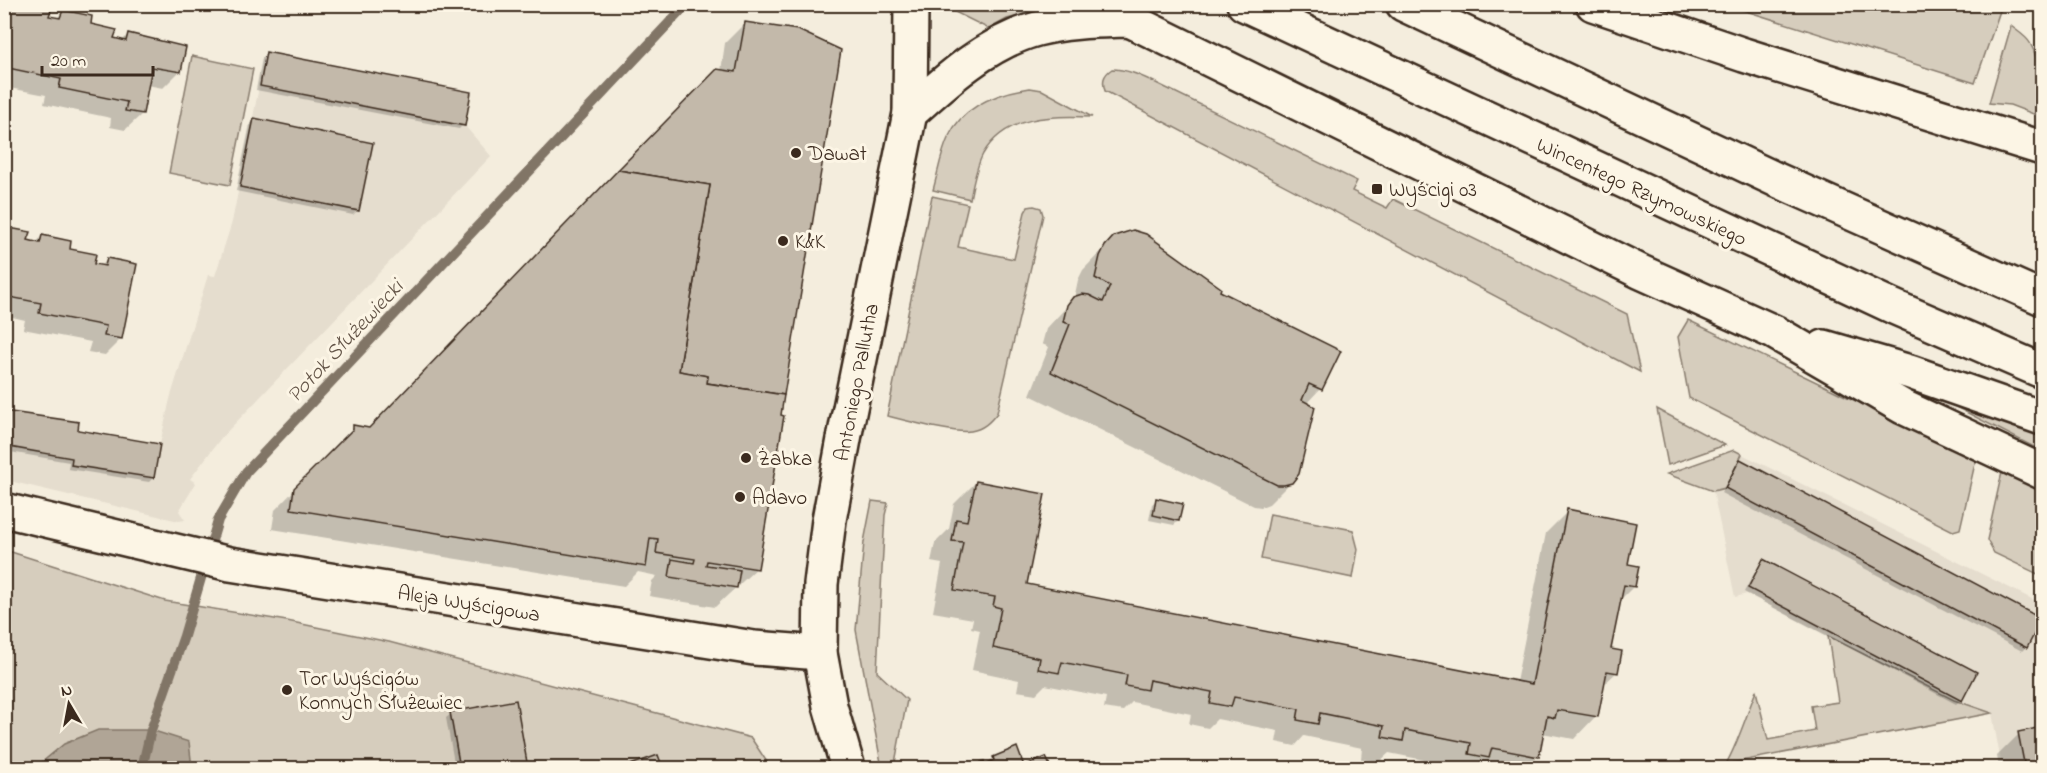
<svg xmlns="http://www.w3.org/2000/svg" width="2047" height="773" font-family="'Indie Flower',sans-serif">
	<rect width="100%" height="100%" fill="#f4eddd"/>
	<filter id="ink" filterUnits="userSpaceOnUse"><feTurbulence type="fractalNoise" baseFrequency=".0167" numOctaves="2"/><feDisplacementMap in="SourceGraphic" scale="12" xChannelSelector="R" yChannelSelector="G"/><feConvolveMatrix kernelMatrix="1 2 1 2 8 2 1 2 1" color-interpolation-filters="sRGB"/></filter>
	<g filter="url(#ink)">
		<g fill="#e5ddce">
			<path d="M266,52L471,92L465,126L491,156L221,438L190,479L196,483L179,511L185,520L179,521L166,518L5,480V411L79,422L78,430L160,444L170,399L208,275L215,276L232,222Z"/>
			<path d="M1742,454L2042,604V768H2002L1992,713L1954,700L1747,594L1735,597L1713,491L1725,488Z"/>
		</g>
		<g fill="#d6cdbd" stroke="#887c6e" stroke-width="1.5">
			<path d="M1059,5V6L1007,19L989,29L941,5Z"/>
			<path d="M1727,5L2002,4V5L1975,83Z"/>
			<path d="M2011,26C2017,31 2026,36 2030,43C2043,66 2039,90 2036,115L2010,105L1989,103Z"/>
			<path d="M192,56L253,69L230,185L169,173Z"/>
			<path d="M1112,69C1127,69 1141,76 1154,82L1357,181L1352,191L1387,208L1393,199L1627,314L1640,372L1105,91C1102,81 1103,75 1112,69Z"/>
			<path d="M1030,88L1042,90L1092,117C1052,115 1006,115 983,154C976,167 973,184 970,199L933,190C938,173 941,152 949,136C964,105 998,93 1030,88Z"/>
			<path d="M932,196L968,204L958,247L1014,259L1025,212L1028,207L1034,206L1041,208L1043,215L997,413C990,422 983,429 971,431C953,434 906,420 887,416Z"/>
			<path d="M1688,320L1976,459L1960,529L1953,531L1689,398L1678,337Z"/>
			<path d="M1952,404L2042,431V451L1952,405Z"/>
			<path d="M1657,409L1725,445L1668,465Z"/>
			<path d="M1734,450L1742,454L1725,488L1713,491L1667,474Z"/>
			<path d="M2002,472L2042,490V576L1994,553L1987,540Z"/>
			<path d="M872,501L888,503L885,515L882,569L877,672L907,700L894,768H882L856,630L864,542Z"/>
			<path d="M1270,514L1353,530L1358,549L1353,578L1261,559Z"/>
			<path d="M5,550L165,601L287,621L389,642L751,738L771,768H5Z"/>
			<path d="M1828,636L1954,700L1992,713L1726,764C1739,741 1746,716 1756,691L1768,740L1815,731L1811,706L1838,702Z"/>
		</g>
		<path fill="#b0a596" stroke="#817466" stroke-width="1.5" d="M98,730H151L189,742L192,768H35L64,744Z"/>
		<g fill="#0003">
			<path d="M4,4L56,19L63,12L112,40L121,42L129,34L180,71L163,88L147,85L142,114L125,130L110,127L111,118L44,104L46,95L4,87Z"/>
			<path d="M745,23L779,416L757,568L715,607L649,596L652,581L657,576L638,572L624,586L272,529L275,510L333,451L334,447L354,427L369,429L721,71L725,43Z"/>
			<path d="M267,53L463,125L459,129L256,90L262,58Z"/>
			<path d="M254,120L358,210L353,215L236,191L250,124Z"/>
			<path d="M4,228L26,241L35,244L42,236L93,265L100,267L108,259L121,339L105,355L88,352L91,342L23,329L25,320L4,315Z"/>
			<path d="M1114,238L1218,292L1320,389L1306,404L1291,482L1269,504L1261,507L1254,506L1030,395L1049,347L1042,344L1046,329L1074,299L1078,280L1083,270Z"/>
			<path d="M4,412L76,431L153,478L149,482L68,469L69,462L4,451Z"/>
			<path d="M1740,461L2026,647L2022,651L1721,493L1736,465Z"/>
			<path d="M976,482L1026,585L1516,682L1546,533L1568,511L1627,565L1637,567L1633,587L1619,601L1610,651L1617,672L1602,686L1596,716L1574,739L1542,733L1537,756L1525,768H1449V765L1389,753L1379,762L1361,759L1362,748L1304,736L1295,746L1276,742L1278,731L1217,719L1208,728L1189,724L1191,714L1132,702L1123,711L1104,708L1106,697L1045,685L1036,694L1017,691L1019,680L972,670L980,630L971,628L973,619L933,612L942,564L931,562L935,543L949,529L954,504Z"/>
			<path d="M1157,500L1178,521L1174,525L1149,520L1152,504Z"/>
			<path d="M1764,560L1961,700L1956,704L1744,592L1759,565Z"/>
			<path d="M515,702L527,768H455L446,718L451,714Z"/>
			<path d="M2042,729V768H1999L1997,756L2019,734Z"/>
			<path d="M994,759L1023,768L1045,759L1049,768H976L983,763L984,766L987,765Z"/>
		</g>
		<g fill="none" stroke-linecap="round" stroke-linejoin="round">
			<path stroke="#817466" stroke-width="10" d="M142,768L151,730L184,636L218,520L246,472L687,4"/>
		</g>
		<g fill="#c3b9aa" stroke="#3b2a1e" stroke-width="1.5">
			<path d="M4,4H40L52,7L49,16L60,18L63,10L92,16L91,24L117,30L114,38L126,41L128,33L186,47L181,72L152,67L143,114L125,111L127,102L59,88L61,79L8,68L11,59L4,57Z"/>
			<path d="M745,22L798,30L841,50L784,395L707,383L708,376L679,371L710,185L618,170L717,69L736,72Z"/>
			<path d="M266,52L471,92L465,126L260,86Z"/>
			<path d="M254,118L373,143L359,211L240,187Z"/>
			<path d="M618,170L710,185L679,371L708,376L707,383L784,395L781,415L784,416L758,569L707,561L706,565L740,570L737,588L669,577L672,559L694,563L695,559L656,553L658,539L650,538L646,567L291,509L294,488L353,429V425L369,428Z"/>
			<path d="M4,227L31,232L28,240L40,243L42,235L71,241L70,249L96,254L94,264L105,266L107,258L137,264L122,339L104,336L106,326L39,313L41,303L4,296Z"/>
			<path d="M1133,230L1146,234L1221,288L1220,291L1341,351L1322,390L1309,384L1302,400L1315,407L1299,474L1292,483L1284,485H1277L1051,372L1070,324L1063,322L1067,305L1073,297L1082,294L1089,295L1103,302L1110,286L1095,278L1100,256L1105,246L1114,236Z"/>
			<path d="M4,411L79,422L78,430L160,444L154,478L71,465L72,458L4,446Z"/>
			<path d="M1740,459L2042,619L2027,648L1725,488Z"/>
			<path d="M976,481L1045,494L1027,584L1532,684L1567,509L1636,523L1628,564L1639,566L1635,587L1624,585L1611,649L1622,651L1618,673L1607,671L1598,717L1557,710L1555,718L1547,716L1539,757L1492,748L1489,758L1469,754L1471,743L1405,730L1403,741L1382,737L1384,726L1320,713L1318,724L1297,720L1299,709L1234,697L1231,707L1210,703L1212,692L1149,680L1147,690L1125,686L1127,675L1062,662L1059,673L1038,669L1040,658L993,648L1001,608L993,606L995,597L954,590L963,542L952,541L956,519L967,521Z"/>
			<path d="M1156,498L1183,504L1179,521L1153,515Z"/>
			<path d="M1763,559L1977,672L1962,701L1748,588Z"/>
			<path d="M516,700L528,768H460L450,712Z"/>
			<path d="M2042,727V768H2025L2018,732Z"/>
			<path d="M1017,747L1024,766L1046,757L1051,768H984L981,762L984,761L985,764L994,760L993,757Z"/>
			<path d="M658,755L663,768H622Z"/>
		</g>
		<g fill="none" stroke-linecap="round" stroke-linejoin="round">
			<defs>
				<g id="minor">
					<path d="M910,113C946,80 988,42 1037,29C1067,21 1098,21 1129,20"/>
					<path d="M4,510L230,564L754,648L820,653"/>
					<path d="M848,768L830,706L820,653L821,584L829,520L847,423L910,113L911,4"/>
				</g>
				<g id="primary">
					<path d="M1097,4L1641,272L1774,332L1903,407L2042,472"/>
					<path d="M1244,4L1894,307L2042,371"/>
					<path d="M1403,4L1777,180L2042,298"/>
					<path d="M1593,4L1744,55L2042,148"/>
					<path d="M1824,347L1910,372L2042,418"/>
				</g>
			</defs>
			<use href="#minor" stroke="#3b2a1e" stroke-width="38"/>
			<use href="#primary" stroke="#3b2a1e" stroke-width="38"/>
			<use href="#minor" stroke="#fcf5e5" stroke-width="33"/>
			<use href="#primary" stroke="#fcf5e5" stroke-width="33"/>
		</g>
	</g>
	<g fill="#3b2a1e" stroke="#fcf5e5" stroke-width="2">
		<circle cx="796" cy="153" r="6"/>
		<rect x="1371" y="183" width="12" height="12" rx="3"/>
		<circle cx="783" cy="241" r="6"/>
		<circle cx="746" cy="458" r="6"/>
		<circle cx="740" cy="497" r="6"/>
		<circle cx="287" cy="690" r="6"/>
	</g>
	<g text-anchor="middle" stroke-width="6" stroke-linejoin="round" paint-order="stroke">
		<g font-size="21" fill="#3b2a1e" stroke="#fcf5e5" text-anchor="start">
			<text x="808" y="160">Dawat</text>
			<text x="1389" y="196">Wyścigi 03</text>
			<text x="795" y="248">K&amp;K</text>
			<text x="758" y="465">Żabka</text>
			<text x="752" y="504">Adavo</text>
			<text x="299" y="685">Tor Wyścigów<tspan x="299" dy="24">Konnych Służewiec</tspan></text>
		</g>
		<g font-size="21" fill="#3b2a1e" stroke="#fcf5e5">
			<text transform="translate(1642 191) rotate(25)" y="7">Wincentego Rzymowskiego</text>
			<text transform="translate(856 382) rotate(-79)" y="7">Antoniego Pallutha</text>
			<text transform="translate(469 603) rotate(9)" y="7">Aleja Wyścigowa</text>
		</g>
		<g font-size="22" font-style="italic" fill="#645548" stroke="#fcf5e5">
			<text transform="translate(344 340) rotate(-47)" y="8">Potok Służewiecki</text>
		</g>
	</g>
	<rect width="2047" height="773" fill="none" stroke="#fcf5e5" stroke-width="24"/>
	<rect x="12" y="12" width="2023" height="749" fill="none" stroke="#3b2a1e" stroke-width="2" filter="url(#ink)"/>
	<g transform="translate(69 704) rotate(350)" stroke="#fcf5e5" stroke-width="4.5" paint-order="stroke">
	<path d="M0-4.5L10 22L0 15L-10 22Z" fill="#3b2a1e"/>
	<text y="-9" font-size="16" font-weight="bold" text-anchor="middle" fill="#3b2a1e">N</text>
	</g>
	<path d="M42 66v9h111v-9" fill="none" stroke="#3b2a1e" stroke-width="3"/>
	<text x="51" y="66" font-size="18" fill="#3b2a1e" stroke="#fcf5e5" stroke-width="4.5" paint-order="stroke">20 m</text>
</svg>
